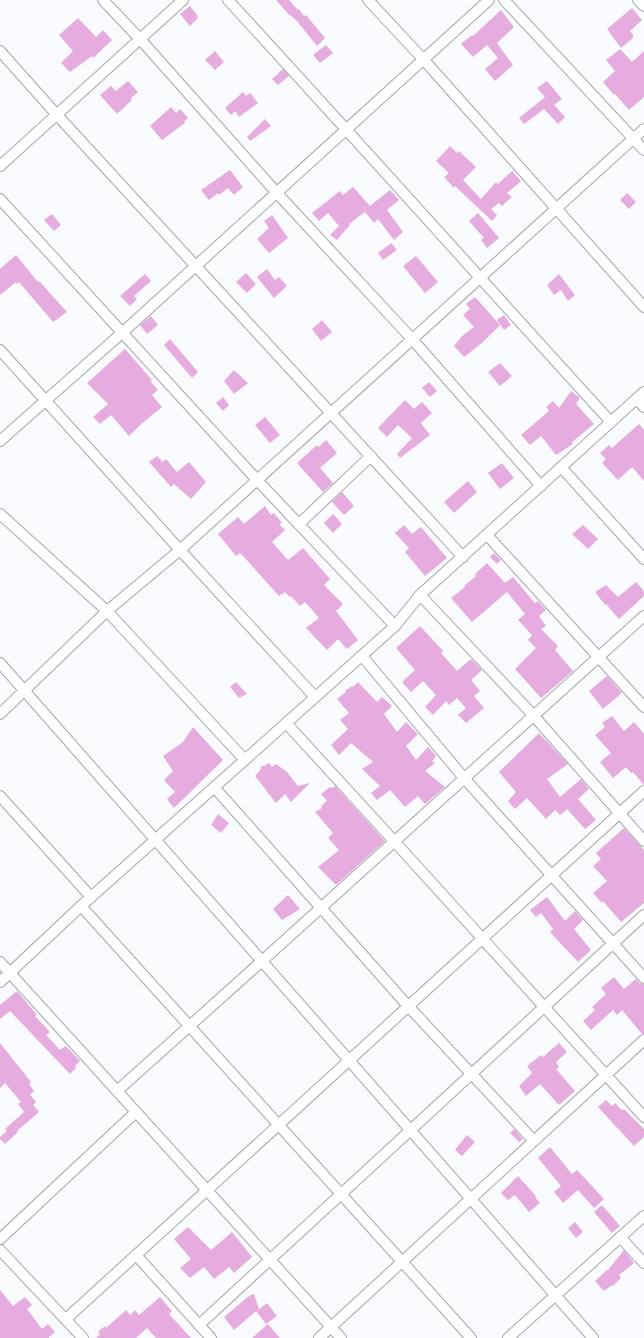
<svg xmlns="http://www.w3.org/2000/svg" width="644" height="1338" font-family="'PT Serif',serif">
	<rect width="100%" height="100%" fill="#f9fbfe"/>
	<g fill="#e6ace0">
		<path d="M276,0H289L298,10L299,9L304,16L306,15L325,38L317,46L297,21L290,15V16Z"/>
		<path d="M190,6L198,16L197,17L198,18L190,26L180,14Z"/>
		<path d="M632,8L642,20L630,31L633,35V38L621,48L607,29Z"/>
		<path d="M501,10L514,27L497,43L513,65L495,81L485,69L498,58L487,45L473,57L461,44L472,35L473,36Z"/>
		<path d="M78,18L96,37L103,30L112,40L93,58L92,56L70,72L61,63L73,51L59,35Z"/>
		<path d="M326,45L333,53L320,63L313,55Z"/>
		<path d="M620,49L632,62L644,51V97L629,110L615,94L614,95L603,82L615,71L606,60Z"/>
		<path d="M215,51L224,62L215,70L205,60Z"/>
		<path d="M283,69L289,76L278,85L272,79Z"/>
		<path d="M128,81L138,92L131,98L132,100L117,114L100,95L111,86L116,91Z"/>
		<path d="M547,81L562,99L554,105L565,117L558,124L544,109L524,124L519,118L545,97L537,88Z"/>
		<path d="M243,92L246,96L250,93L258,103L239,117L235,111L231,115L225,108Z"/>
		<path d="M171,107L176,113L180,109L188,118L184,122L185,123L162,140L150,126Z"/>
		<path d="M265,119L271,126L250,141L247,137Z"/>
		<path d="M450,146L457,153L459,151L476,167L463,180L481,199L496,182L498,184L512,171L521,181L507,193L512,197L502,206L499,203L491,209L497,215L492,221L455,186L454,188L444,177L449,173L436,161Z"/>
		<path d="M230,170L243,187L234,195L228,188L219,195L218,193L209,200L201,190Z"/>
		<path d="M353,187L370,206L390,190L399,200L387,210L403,232L394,240L378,219L374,223L365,212L349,224L350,225L337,240L330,235L339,226L328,213L319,221L312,213L340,191L343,195Z"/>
		<path d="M627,193L636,202L629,209L620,200Z"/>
		<path d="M478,213L499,238L487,248L481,240L484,238L469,221Z"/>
		<path d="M52,214L61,225L54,231L44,220Z"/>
		<path d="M272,215L288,238L269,253L257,239L269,228L264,221Z"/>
		<path d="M391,243L397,250L383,260L378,253Z"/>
		<path d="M16,255L38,282L39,281L67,312L53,322L19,282L17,284L16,282L0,295V269Z"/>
		<path d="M416,256L438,282L425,293L403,266Z"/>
		<path d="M267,269L275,280L279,277L287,286L274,298L257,277Z"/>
		<path d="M246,273L256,284L247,293L236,282Z"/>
		<path d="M145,274L151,281L134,296L137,299L130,306L120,296Z"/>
		<path d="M559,274L575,295L568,301L561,290L554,295L547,285Z"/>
		<path d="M475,297L500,325L483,342L464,357L454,346L462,336L474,327L463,315L470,309L466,304Z"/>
		<path d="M504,315L511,325L504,330L497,320Z"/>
		<path d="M151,316L158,325L147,334L140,325Z"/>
		<path d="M322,320L332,332L321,341L312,329Z"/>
		<path d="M170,339L198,372L192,378L164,345Z"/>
		<path d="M125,349L152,380L150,381L158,390L152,395L162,407L139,426L129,436L111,415L100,424L93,417L108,404L87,383Z"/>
		<path d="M500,363L512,376L500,386L488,372Z"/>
		<path d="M234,370L248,383L234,394L224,381Z"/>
		<path d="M429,382L437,391L430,397L422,388Z"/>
		<path d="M571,391L580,398L576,404L594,424L572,442L573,444L556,455L541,436L530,445L521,435L549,411L546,407L553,401L559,408Z"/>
		<path d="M223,397L229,405L223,411L216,403Z"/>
		<path d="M405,400L414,409L422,402L432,413L421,423L430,435L400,458L397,454L412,438L398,425L387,437L378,428Z"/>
		<path d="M265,417L280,435L270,443L255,425Z"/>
		<path d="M639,424L644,430V481L633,468H631L618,480L602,463L606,459L600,453L609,445L612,448Z"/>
		<path d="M326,440L337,453L320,468L333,483L323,492L297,463L317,445L319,447Z"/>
		<path d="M157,456L163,462L166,459L177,472L189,462L206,482L191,499L174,484L171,487L149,462Z"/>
		<path d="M502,463L514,478L500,489L488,473Z"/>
		<path d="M468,481L477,492L454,513L444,502Z"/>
		<path d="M342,492L354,506L344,515L332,502Z"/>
		<path d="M265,506L271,515L274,513L282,523L279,524L285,530L272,542L288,560L303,548L330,579L324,585L343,604L336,611L358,640L347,649L338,639L327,650L306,628L319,618L305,602L300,606L291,596L290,597L285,592L279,596L244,557L240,553L236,556L218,534L238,517L244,524Z"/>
		<path d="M333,514L342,524L333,533L324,523Z"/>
		<path d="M404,525L412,534L421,527L447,558L425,576L405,552L409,548L395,533Z"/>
		<path d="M583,525L598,539L588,549L572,534Z"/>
		<path d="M494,553L501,560L497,564L490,557Z"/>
		<path d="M487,563L505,583L513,577L535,603L538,601L546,610L539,616L546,626L541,629L558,646L555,650L573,671L541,698L515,669L536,648L528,640L532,635L518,620L525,614L507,592L472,622L451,598L465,587L464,586L476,576L475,574Z"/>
		<path d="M636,582L644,591V596L619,619L606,604L605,605L595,592L606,585L618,597Z"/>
		<path d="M420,626L443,651L441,653L457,671L471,659L482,670L471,680L480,691L474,696L484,708L466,723L458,715L466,708L457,698L449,705L446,701L433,715L425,707L436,695L423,681L411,692L402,682L415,670L396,648Z"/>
		<path d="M607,676L622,693L603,709L589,691Z"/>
		<path d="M236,682L247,694L239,698L230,687Z"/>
		<path d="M358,682L377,702L382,697L392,706L384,714L397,732L406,722L418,734L406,746L416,760L428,747L436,756L432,761L435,763L425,771L445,787L425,804L418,796L405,807L390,790L377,800L371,793L380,786L362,769L373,762L351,743L339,755L331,745L348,729L340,720L349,713L337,699L346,692L345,691L352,686L353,687Z"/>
		<path d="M612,716L624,731L634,722L644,734V785L633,772L631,773L626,767L613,778L600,762L611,753L595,735L605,727L602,723Z"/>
		<path d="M193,727L223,760L174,808L167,799L175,792L164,780L173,771L163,756L183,742Z"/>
		<path d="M539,733L568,764L547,779L560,797L581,779L589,789L578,799L596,820L585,829L567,809L560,815L555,810L546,819L527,798L515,809L508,801L516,792L499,772Z"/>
		<path d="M269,763L272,767L276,764L286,771L298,786L310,783L291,802L285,794L276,803L255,776L261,769V766H264Z"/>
		<path d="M335,786L385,841L336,885L318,867L339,850L328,838L333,833L315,812L322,808L321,806L327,801L321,794L330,787L332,788Z"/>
		<path d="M218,814L229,823L221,833L211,825Z"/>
		<path d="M624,828L644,850V903L621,922L603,901L602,903L593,893L607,881L593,866L601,859L596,853Z"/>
		<path d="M288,895L300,909L282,920L273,909Z"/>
		<path d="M547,897L565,921L575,911L583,920L574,929L591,950L578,962L550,932L553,929L541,913L536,917L530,910Z"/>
		<path d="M614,977L624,989L636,979L639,983L644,984V1034H642L622,1010L617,1015L613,1010L591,1030L583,1021L595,1010L592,1007L606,994L601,988Z"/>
		<path d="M17,991L37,1015L35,1016L50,1032L46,1035L60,1050L66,1046L80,1061L75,1066L76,1068L70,1074L10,1011L0,1019V1005Z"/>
		<path d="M0,1043L31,1082L29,1084L34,1091L30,1095L36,1102L33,1105L39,1112L17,1131L18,1132L5,1144L0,1139V1137L7,1131L5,1129L24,1112L18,1104L21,1102L5,1083L0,1088Z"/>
		<path d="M559,1043L567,1052L556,1062L559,1067L556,1069L575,1091L559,1105L540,1084L526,1096L519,1086L532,1073L527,1066L541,1055L543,1057Z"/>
		<path d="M606,1100L612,1106L615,1103L622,1110L624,1109L644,1129V1137L634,1146L598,1107Z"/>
		<path d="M514,1129L523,1139L519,1142L510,1133Z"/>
		<path d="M467,1135L475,1142L462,1156L455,1150Z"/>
		<path d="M550,1147L572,1174L577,1170L604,1199L594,1208L578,1190L563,1203L554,1192L561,1186L538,1158Z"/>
		<path d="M518,1176L536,1196L535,1197L540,1203L529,1212L515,1195L508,1200L501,1193Z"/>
		<path d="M602,1205L620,1226L612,1233L594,1212Z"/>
		<path d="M575,1222L583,1232L576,1238L568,1228Z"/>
		<path d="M188,1227L211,1250L232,1232L252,1257L234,1273L229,1267L214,1279L204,1267L190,1278L180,1268L191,1259L174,1239Z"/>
		<path d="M624,1250L634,1263L619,1275L621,1278L613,1286L612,1285L604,1291L595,1281L607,1270H608Z"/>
		<path d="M0,1290L13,1306L25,1297L32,1305L27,1309L42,1329L48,1324L55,1332L49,1337V1338H0Z"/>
		<path d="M254,1294L259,1309L258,1310L267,1303L277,1316L266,1324L256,1311L234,1330L224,1317L249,1296Z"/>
		<path d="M160,1297L172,1311L169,1314L191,1338H156L147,1328L136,1338H96L100,1334L98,1332L105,1326L106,1328L126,1310L130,1315L135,1310L139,1315Z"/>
		<path d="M268,1324L280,1338H252Z"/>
	</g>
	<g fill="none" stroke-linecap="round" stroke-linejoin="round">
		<defs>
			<g id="minor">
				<path d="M103,0L140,39L276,192L412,339L541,486"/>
				<path d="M228,0C357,140 483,282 611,422"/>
				<path d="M368,0L423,59L644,307"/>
				<path d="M504,0L644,150"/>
				<path d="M638,0L644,6"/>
				<path d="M0,51L57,115L463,557"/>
				<path d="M0,166L183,0"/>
				<path d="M0,199L257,480L395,626"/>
				<path d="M0,350L180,550L315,697"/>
				<path d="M637,399L644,407"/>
				<path d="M0,441L123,332L489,0"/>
				<path d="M561,467L644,559"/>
				<path d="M0,514L107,611L245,760"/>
				<path d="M299,524L371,456"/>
				<path d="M487,535L644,707"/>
				<path d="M420,595L533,715L644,841"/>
				<path d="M362,656L464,778L644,978"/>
				<path d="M0,663L593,1338"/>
				<path d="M0,714L107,611L180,550L644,129"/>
				<path d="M286,723L394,841L644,1117"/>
				<path d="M214,787L408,1006L534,1141"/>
				<path d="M0,796L91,897"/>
				<path d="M81,906L471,1338"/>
				<path d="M0,962L341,1338"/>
				<path d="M0,982L81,906L395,626L420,595L644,392"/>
				<path d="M117,1091L262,961L644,616"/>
				<path d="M620,1237L644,1263"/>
				<path d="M0,1239L136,1112"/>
				<path d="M0,1250L83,1338"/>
				<path d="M136,1255L211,1338"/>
				<path d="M66,1319L644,791"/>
				<path d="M199,1325L644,915"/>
				<path d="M319,1338L644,1040"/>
				<path d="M508,1338L644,1216"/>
			</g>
		</defs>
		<use href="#minor" stroke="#a3a5a7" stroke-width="12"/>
		<use href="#minor" stroke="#fff" stroke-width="10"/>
	</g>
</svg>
